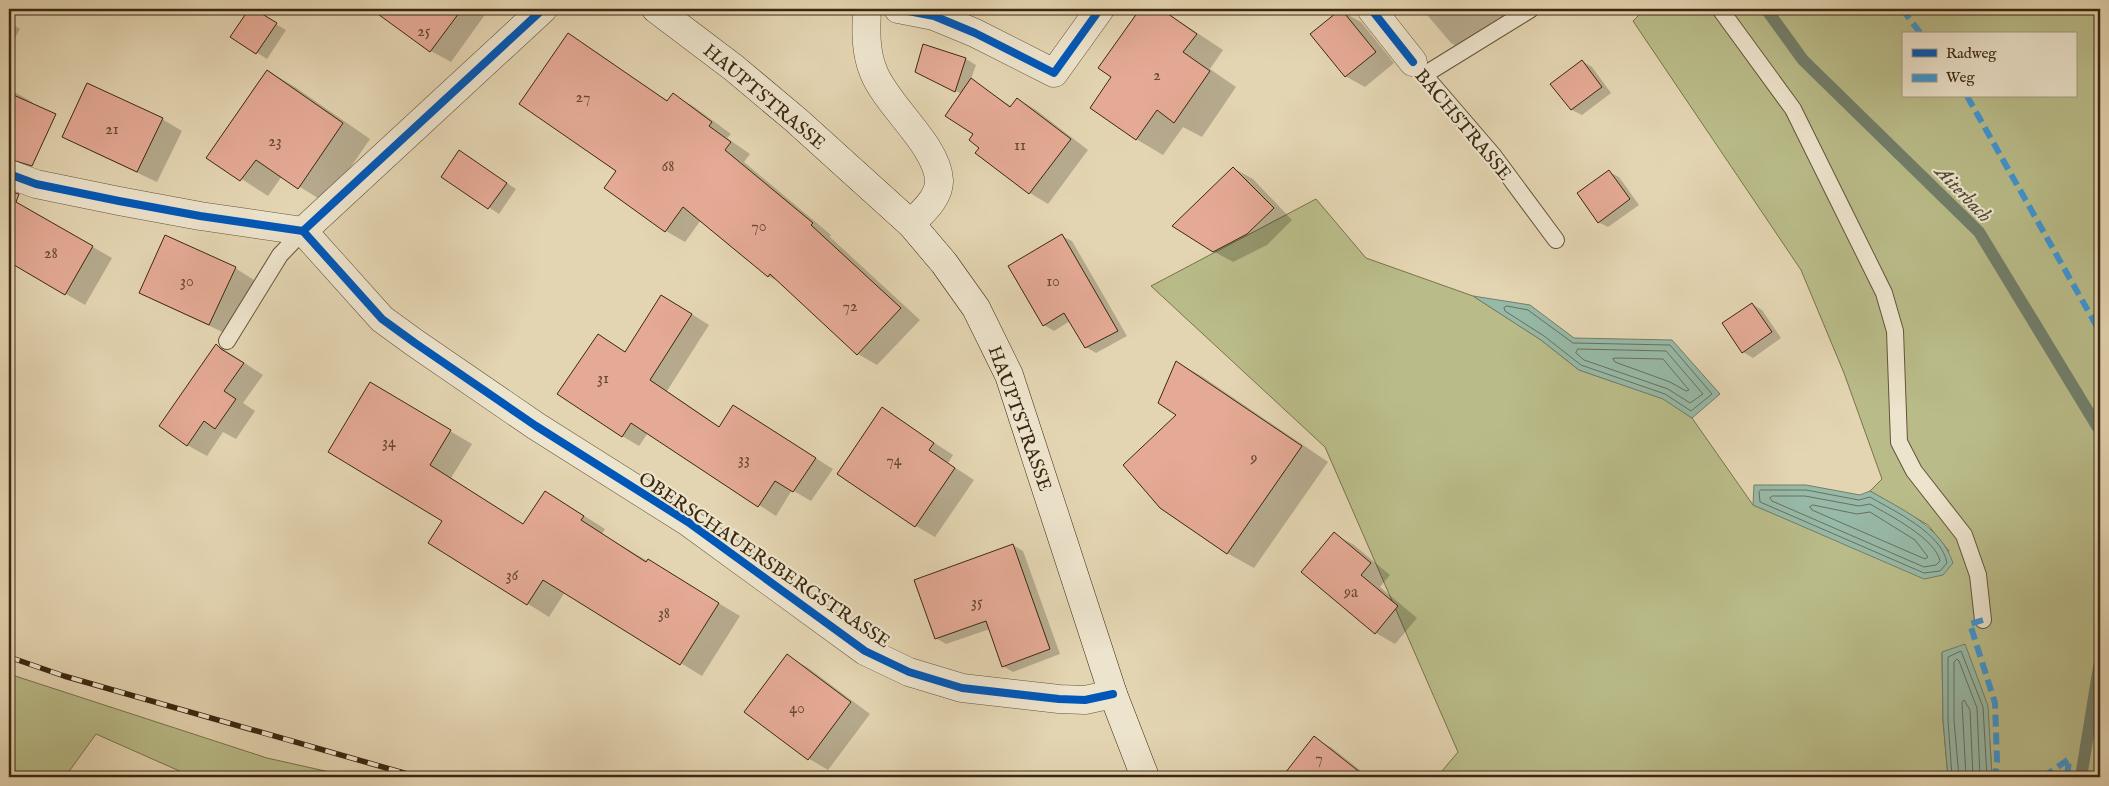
<svg xmlns="http://www.w3.org/2000/svg" width="2109" height="786" font-family="'IM FELL English',serif">
	<rect width="100%" height="100%" fill="#e4d5b2"/>
	<filter id="stains"><feTurbulence type="fractalNoise" baseFrequency=".004" numOctaves="4"/><feColorMatrix values="0 0 0 0 .2 0 0 0 0 .09 0 0 0 0 .02 0 0 0 .5 -.17"/></filter>
	<radialGradient id="worn" r=".72"><stop offset=".6" stop-color="#630" stop-opacity="0"/><stop offset="1" stop-color="#630" stop-opacity=".3"/></radialGradient>
	<g fill="#b9bc89" stroke="#7a724c" fill-rule="evenodd">
		<path d="M1645,9H2100V777H1992L1990,742L1942,653L1943,720L1948,777H1437L1458,752L1325,447L1151,286L1316,199L1366,258L1473,296L1541,340L1579,370L1664,399L1692,418L1753,505L1853,547L1949,551L1928,525L1870,491L1882,479L1844,373L1801,270L1633,21ZM1903,34H2075V96H1903Z"/>
		<path d="M9,674L267,758L352,777H193L96,734L65,777H9Z"/>
	</g>
	<g fill="#97b9a7" stroke="#727f6b">
		<path d="M1473,296L1530,305L1574,338L1672,340L1720,394L1692,418L1663,399L1579,370L1541,340Z"/>
		<path d="M1754,485H1806L1860,495L1870,491C1901,509 1941,526 1953,563L1943,575L1924,579L1753,505Z"/>
		<path d="M1965,644L1988,706L1992,777H1948L1943,720L1942,652Z"/>
	</g>
	<g fill="#0003">
		<path d="M250,9L286,30L267,59L232,37Z"/>
		<path d="M373,9H474L484,16L451,62L431,51Z"/>
		<path d="M1146,9H1161L1223,50L1210,69L1236,87L1202,137L1183,127L1163,155L1136,139L1113,77L1135,25Z"/>
		<path d="M1422,9H1521L1470,54L1451,43Z"/>
		<path d="M1341,11L1361,22L1394,63L1365,87L1345,76Z"/>
		<path d="M9,22L20,29L9,49Z"/>
		<path d="M569,35L668,101L673,95L693,106L731,134L727,138L750,154L744,162L831,235L830,237L920,320L877,365L858,354L781,283L768,276L701,220L685,242L666,231L606,187L618,171Z"/>
		<path d="M924,45L966,59L976,65L971,79L1012,107L1018,99L1036,110L1088,150L1048,204L1030,193L980,148L962,94L927,77Z"/>
		<path d="M1582,61L1592,67L1611,93L1582,115L1572,110L1552,84Z"/>
		<path d="M268,71L295,87L370,139L326,203L282,176L268,196L208,157Z"/>
		<path d="M9,89L32,102L34,106L20,154L9,148Z"/>
		<path d="M162,119L182,131L157,182L95,153L75,142Z"/>
		<path d="M469,158L516,189L499,214L443,177Z"/>
		<path d="M1233,168L1253,179L1292,220L1267,245L1233,262L1213,251Z"/>
		<path d="M1609,172L1619,177L1639,205L1608,227L1598,222Z"/>
		<path d="M35,214L112,258L85,305L9,261Z"/>
		<path d="M1062,236L1072,241L1127,336L1096,353L1086,347L1070,321L1054,331L1044,325Z"/>
		<path d="M235,268L254,280L229,335L160,303L140,292Z"/>
		<path d="M1752,304L1762,310L1781,338L1753,358L1743,352L1724,323Z"/>
		<path d="M679,306L709,325L667,391L720,427L733,406L833,469L811,501L792,490L776,516L648,433L639,446L622,436L598,336L626,352Z"/>
		<path d="M217,345L263,375L243,403L255,411L236,439L223,432L207,456L187,445Z"/>
		<path d="M1177,362L1203,377L1328,462L1254,568L1227,553L1178,415Z"/>
		<path d="M370,384L472,444L451,478L524,525L567,505L605,529L602,534L740,616L702,676L565,592L549,617L430,543L444,520Z"/>
		<path d="M883,409L953,455L948,463L974,480L935,537L916,526Z"/>
		<path d="M1334,534L1354,545L1390,575L1380,587L1417,618L1395,644L1376,633Z"/>
		<path d="M1013,545L1023,551L1060,654L1013,672L1003,666L990,629L946,644L936,638Z"/>
		<path d="M787,656L807,667L870,714L828,770L808,758Z"/>
		<path d="M1315,738L1332,748L1369,777H1284Z"/>
	</g>
	<g fill="none" stroke-linecap="round" stroke-linejoin="round">
		<g stroke="#69705c" stroke-width="1">
			<path d="M1507,306L1528,310L1573,343L1670,345L1712,394L1691,411L1665,394L1581,365L1544,336L1505,311L1504,308Z"/>
			<path d="M1578,349L1666,351L1703,394L1690,403L1668,389L1584,360L1576,353Z"/>
			<path d="M1616,358L1663,359L1689,390L1686,391L1670,382L1615,362L1613,359Z"/>
			<path d="M1761,490H1806L1859,500L1870,497C1894,511 1942,533 1947,563L1940,571L1924,573L1760,502L1759,492Z"/>
			<path d="M1773,496H1805L1859,506L1870,504C1889,515 1936,539 1940,561L1936,565L1924,567L1772,501L1770,498Z"/>
			<path d="M1813,505L1857,514L1870,512L1915,540L1928,557L1925,559L1812,510L1810,507Z"/>
			<path d="M1952,777L1948,720V657L1961,651L1983,707L1987,777"/>
			<path d="M1959,777L1954,720V662L1957,659L1959,661L1977,708L1980,777"/>
			<path d="M1966,777L1962,702L1964,700L1970,710L1973,777"/>
		</g>
		<g stroke="#727f6b" stroke-width="12">
			<path d="M1766,9L1803,60L1979,232L2100,431"/>
			<path d="M2081,777L2100,661"/>
		</g>
	</g>
	<g fill="#e5aa95" stroke="#3b2810">
		<path d="M249,9H254L277,23L256,54L230,37Z"/>
		<path d="M371,9H462L430,52Z"/>
		<path d="M1140,9H1161L1197,34L1183,52L1210,71L1174,123L1157,110L1136,140L1090,108L1111,77L1098,68Z"/>
		<path d="M1341,9L1376,52L1345,77L1310,34Z"/>
		<path d="M568,33L667,101L673,93L712,122L709,126L731,142L725,150L813,223L811,225L901,308L857,355L770,274L768,277L683,207L665,232L604,188L616,171L519,104Z"/>
		<path d="M923,44L966,58L955,92L915,72Z"/>
		<path d="M1582,60L1602,87L1571,110L1550,84Z"/>
		<path d="M267,70L343,123L298,189L256,160L240,181L206,158Z"/>
		<path d="M971,78L1010,107L1017,98L1071,139L1029,194L975,153L979,148L969,140L973,134L945,116Z"/>
		<path d="M87,83L163,118L137,172L62,137Z"/>
		<path d="M9,93L56,114L32,166L9,159Z"/>
		<path d="M459,150L507,183L488,209L441,177Z"/>
		<path d="M1233,167L1274,208L1247,234L1213,252L1172,226Z"/>
		<path d="M1609,170L1630,199L1598,223L1577,193Z"/>
		<path d="M9,191L19,194L16,202L93,246L65,295L9,262Z"/>
		<path d="M1062,234L1118,331L1085,348L1064,313L1043,326L1008,266Z"/>
		<path d="M165,235L236,267L209,325L139,293Z"/>
		<path d="M661,295L692,314L650,380L719,427L733,405L816,458L793,492L775,481L758,507L631,423L622,437L557,394L598,334L625,352Z"/>
		<path d="M1752,303L1772,332L1742,353L1722,323Z"/>
		<path d="M216,344L221,349L244,363L224,391L236,399L215,429L204,421L187,446L159,426Z"/>
		<path d="M1176,361L1302,446L1227,554L1160,508L1123,465L1176,415L1158,403Z"/>
		<path d="M370,382L451,430L430,465L523,524L545,491L584,516L581,520L646,562L648,559L719,603L680,665L543,580L527,605L428,543L442,521L328,452Z"/>
		<path d="M882,407L934,443L929,450L955,468L915,527L837,474Z"/>
		<path d="M1334,532L1371,563L1361,575L1398,606L1375,634L1301,572Z"/>
		<path d="M1013,544L1050,649L1002,667L986,621L935,639L914,580Z"/>
		<path d="M787,654L851,702L808,760L744,712Z"/>
		<path d="M1314,736L1366,777H1282Z"/>
	</g>
	<g fill="none" stroke-linecap="round" stroke-linejoin="round">
		<defs>
			<g id="service">
				<path d="M1720,9L1793,109L1884,293L1895,331L1899,442L1914,471L1964,535L1978,575L1983,620"/>
				<path d="M1413,62L1493,155L1556,240"/>
				<path d="M1424,75L1531,9"/>
				<path d="M227,341L280,255L303,231"/>
			</g>
			<g id="minor">
				<path d="M867,9C866,30 865,52 874,73C888,107 937,145 939,180C940,198 921,213 911,224"/>
				<path d="M898,9L934,16L975,33L1054,73L1100,9"/>
				<path d="M1371,9L1413,62"/>
				<path d="M9,174L36,184L119,201L200,216L303,231L382,319L415,343L536,426L688,522L865,651L909,672L962,688L1059,699L1085,700L1113,694"/>
				<path d="M303,231L543,9"/>
			</g>
			<path id="secondary" d="M656,9L734,68L796,120L911,224L944,263L976,308L1009,375L1113,694L1145,777"/>
		</defs>
		<use href="#service" stroke="#655338" stroke-width="18"/>
		<use href="#minor" stroke="#655338" stroke-width="29"/>
		<use href="#secondary" stroke="#3b2810" stroke-width="29"/>
		<use href="#service" stroke="#ede4cd" stroke-width="16"/>
		<use href="#minor" stroke="#ede4cd" stroke-width="28"/>
		<use href="#secondary" stroke="#ede4cd" stroke-width="28"/>
		<defs>
			<path id="rail" d="M9,657L64,676L418,777"/>
		</defs>
		<use href="#rail" stroke="#3b2810" stroke-width="5.5"/>
		<use href="#rail" stroke="#ede4cd" stroke-width="4" stroke-dasharray="11" stroke-linecap="butt"/>
		<g stroke="#3e96d3" stroke-width="6" stroke-dasharray="12 6" stroke-linecap="butt">
			<path d="M1902,9L1921,34"/>
			<path d="M1967,96L2100,332"/>
			<path d="M1983,620L1970,624L1995,703L1997,761L1995,777"/>
			<path d="M2043,777L2069,759L2067,777"/>
		</g>
		<defs>
			<g id="cycleway">
				<path d="M898,9L934,16L975,33L1054,73L1100,9"/>
				<path d="M1371,9L1413,62"/>
				<path d="M9,174L36,184L119,201L200,216L303,231L382,319L415,343L536,426L688,522L865,651L909,672L962,688L1059,699L1085,700L1113,694"/>
				<path d="M303,231L543,9"/>
			</g>
		</defs>
		<use href="#cycleway" stroke="#ede4cd" stroke-width="11"/>
		<use href="#cycleway" stroke="#0057b8" stroke-width="8"/>
	</g>
	<g text-anchor="middle" stroke-width="4.5" stroke-linejoin="round" paint-order="stroke">
		<g font-size="16" fill="#664831">
			<text x="424" y="36">25</text>
			<text x="1157" y="80">2</text>
			<text x="583" y="102">27</text>
			<text x="112" y="134">21</text>
			<text x="275" y="146">23</text>
			<text x="1020" y="150">11</text>
			<text x="668" y="171">68</text>
			<text x="759" y="231">70</text>
			<text x="51" y="258">28</text>
			<text x="187" y="286">30</text>
			<text x="1053" y="286">10</text>
			<text x="850" y="311">72</text>
			<text x="603" y="383">31</text>
			<text x="389" y="447">34</text>
			<text x="1254" y="463">9</text>
			<text x="744" y="464">33</text>
			<text x="894" y="465">74</text>
			<text x="512" y="580">36</text>
			<text x="1351" y="597">9a</text>
			<text x="977" y="607">35</text>
			<text x="664" y="618">38</text>
			<text x="797" y="713">40</text>
			<text x="1319" y="763">7</text>
		</g>
		<g font-size="19" fill="#3b2810" stroke="#ede4cd">
			<text transform="translate(765 96) rotate(40)" y="7">HAUPTSTRASSE</text>
			<text transform="translate(1464 124) rotate(50)" y="7">BACHSTRASSE</text>
			<text transform="translate(1021 418) rotate(70)" y="7">HAUPTSTRASSE</text>
			<text transform="translate(765 559) rotate(34)" y="7">OBERSCHAUERSBERGSTRASSE</text>
		</g>
		<g font-size="20" font-style="italic" fill="#524c36" stroke="#ede4cd">
			<text transform="translate(1964 193) rotate(46)" y="7">Aiterbach</text>
		</g>
	</g>
	<rect width="2109" height="786" fill="none" stroke="#e4d5b2" stroke-width="30"/>
	<rect x="10" y="10" width="2089" height="766" fill="none" stroke="#3b2810" stroke-width="2.5"/>
	<rect x="15" y="15" width="2079" height="756" fill="none" stroke="#3b2810"/>
	<rect x="1902" y="32" width="175" height="65" fill="#ede4cd" stroke="#a69981"/>
	<rect x="1912" y="49" width="25" height="8" fill="#0057b8" stroke="#a69981"/>
	<text x="1946" y="58" font-size="15" fill="#3b2810">Radweg</text>
	<rect x="1912" y="74" width="25" height="8" fill="#3e96d3" stroke="#a69981"/>
	<text x="1946" y="82" font-size="15" fill="#3b2810">Weg</text>
	<rect width="100%" height="100%" filter="url(#stains)"/>
	<rect width="100%" height="100%" fill="url(#worn)"/>
</svg>
